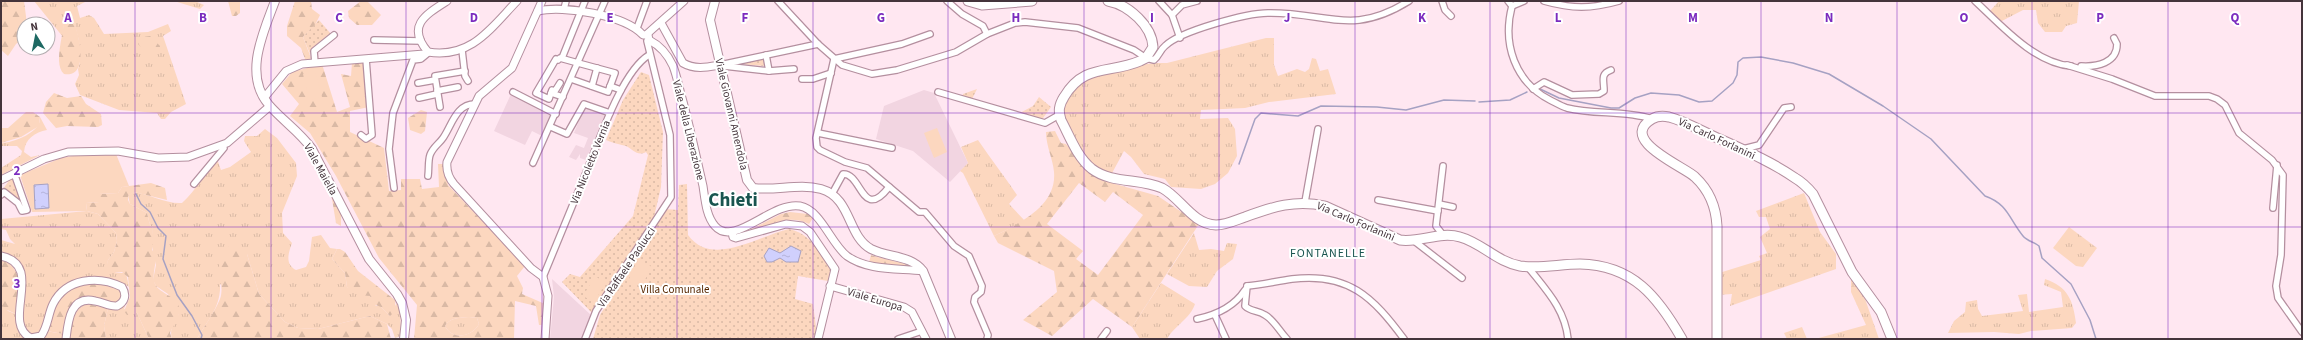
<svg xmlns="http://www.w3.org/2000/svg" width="2303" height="340" font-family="'Source Sans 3',sans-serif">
	<defs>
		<pattern id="grass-tufts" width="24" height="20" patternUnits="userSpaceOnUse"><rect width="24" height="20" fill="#fcd7bf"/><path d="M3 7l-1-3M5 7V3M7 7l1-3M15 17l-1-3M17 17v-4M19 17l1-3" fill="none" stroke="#d9b9a5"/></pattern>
		<pattern id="forest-firs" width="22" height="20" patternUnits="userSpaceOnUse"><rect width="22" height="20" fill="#fcd7bf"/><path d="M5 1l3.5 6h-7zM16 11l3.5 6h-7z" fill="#d9b9a5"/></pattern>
		<pattern id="park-dots" width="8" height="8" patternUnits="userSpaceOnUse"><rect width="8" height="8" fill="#fcd7bf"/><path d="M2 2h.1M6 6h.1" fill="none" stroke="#d9b9a5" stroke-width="1.8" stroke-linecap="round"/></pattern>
		<pattern id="water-ripples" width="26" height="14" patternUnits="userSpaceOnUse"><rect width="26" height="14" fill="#d0d0fd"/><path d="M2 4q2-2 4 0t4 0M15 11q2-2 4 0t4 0" fill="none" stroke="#b4b3da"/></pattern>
	</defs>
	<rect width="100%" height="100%" fill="#ffe7f1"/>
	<g fill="#f2d5e1">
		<path d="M924,90L934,93L968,163L950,182L913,151L876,139L884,106Z"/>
		<path d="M511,94L554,114L544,137L532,131L525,145L494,131Z"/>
		<path d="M585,106L605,114L586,160L580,158V154L576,160L569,157L576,145L584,148L588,138L574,133Z"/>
		<path d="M552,279L592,316L584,339H550L554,297Z"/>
	</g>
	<g fill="url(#grass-tufts)">
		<path d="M34,1H87L77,6L80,18L89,15L94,18L104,34L148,32L168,24L171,31L163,36L186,104L171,112L165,119H161L157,113L119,110L80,95L75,84L79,75L78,69L80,63L79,41L72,14L65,11L63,37Z"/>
		<path d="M174,1H195L204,5L200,9Z"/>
		<path d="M1999,1H2079L2077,23L2066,26L2062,32H2045L2038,23L2036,10H2023L2000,22L1989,12Z"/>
		<path d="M1266,38H1274V65L1278,76L1297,69L1305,72L1309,69L1312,58L1316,59L1320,71L1328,69L1336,94L1269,102L1245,108L1201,110L1200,119L1228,118L1235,129L1237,156L1228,173L1215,184L1201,189L1171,187L1165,179L1144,174L1131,157L1124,151L1111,175C1093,168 1084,157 1075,140C1069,129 1062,118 1063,106C1064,97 1079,82 1086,78C1107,70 1146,62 1167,63Z"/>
		<path d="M40,117L47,130C35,132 25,139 24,152L31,157L40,155L1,175V168L21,155L22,151L17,146H1V143C13,143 42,132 40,117Z"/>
		<path d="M265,129L277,138L296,163L297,176L282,213L283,233L292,243C288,254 285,264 296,270L306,267L309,261L312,237L321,235L330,248L337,249L332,259L345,273L347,287L370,296L376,306H380L390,316L396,304L395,300L400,311L401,336L395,338L392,329L387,324L370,316L318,329L298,328L285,322L259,294L247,254L220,285C221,307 207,321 197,339H172C169,329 174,322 179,314L168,294L156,286L153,280L156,265L151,242L153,228L150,225L147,213L130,204L128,196L133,192C150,194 165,204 182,203C196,190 205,174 217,159L221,170L230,167L251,152L244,141L245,136H257Z"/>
		<path d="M978,140C991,159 1004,176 1017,195L1009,204L1025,221L994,236L963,173L960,171L968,163L961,147Z"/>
		<path d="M1804,193L1820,232L1836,254V269L1730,306L1732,294L1718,295L1719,273L1761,260L1759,256L1767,253L1760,237L1770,229L1766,217H1759L1756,211Z"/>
		<path d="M87,211L98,214L116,233L117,241L114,252L108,260L107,268L116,273H126L129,287L123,283L90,278H81L70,283L41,332L35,336L21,326C22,302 32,260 1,253V240L15,244L10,239L6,230L1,229V219Z"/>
		<path d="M2069,227L2097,248L2083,267L2076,266L2053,248Z"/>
		<path d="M1194,233L1199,250L1211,249L1224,251L1227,243L1237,244L1233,259L1217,271L1207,287L1189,286L1167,274Z"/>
		<path d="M1851,279L1863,293L1879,339H1815L1866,325L1851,292Z"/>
		<path d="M2045,279C2068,287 2073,300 2076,323L2072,328L2031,331L2019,334L1994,332L1948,333L1954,321L1965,312L1966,302L1977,300L1978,309L1982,316L2023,311L2018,295L2027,294L2029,312L2063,307L2061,292L2044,285Z"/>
		<path d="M1161,283L1195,304C1190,319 1174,326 1167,339H1140L1132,327Z"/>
		<path d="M1,301L8,311L16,314L17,328L26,339H1Z"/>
		<path d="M125,306L124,309L137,313L149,339H106L104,326L108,308L114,309Z"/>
		<path d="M469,317L477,318L479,324C471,338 452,340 445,326C450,317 460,318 469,317Z"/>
		<path d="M1802,327L1807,339H1787L1784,333Z"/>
		<path d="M46,331L63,334V339H39Z"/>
	</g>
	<g fill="url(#forest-firs)" fill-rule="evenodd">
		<path d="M1,1H24L27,24H24V38L16,44L8,56L1,50Z"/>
		<path d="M228,1H240V13L236,16H232Z"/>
		<path d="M295,1H311L312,9L320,15L315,25L303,37L311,58L308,60L305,59L301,48L287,36V26Z"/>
		<path d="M361,1H367L381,15L372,25H357L349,18L348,11Z"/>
		<path d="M65,6L68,8C76,21 94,79 64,74C51,62 68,24 65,6Z"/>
		<path d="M150,36L160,46L159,53L143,49L138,44V40L143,37Z"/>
		<path d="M363,60L369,107L350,111V132L384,148L389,191L401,190V179H420L422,189L439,187L438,164H445L448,185L525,266L517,276L523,288L522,294L545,304L544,325H539L536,306L515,301L514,339H414L417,305L379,258L336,176L310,133L290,116L299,104L282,84L292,72L322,64L337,112L350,107L341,74L351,76L352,63ZM469,317L477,318L479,324C471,338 452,340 445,326C450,317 460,318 469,317Z"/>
		<path d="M54,93L67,98L81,96L86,104L101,114L102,125L98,127L67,126L56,128L43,113L46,102Z"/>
		<path d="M421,110L427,112L425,131L421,134L410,130L408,118Z"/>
		<path d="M26,112H33L40,117L39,126L21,137L1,143V128H8Z"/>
		<path d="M1055,131L1061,143L1066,144L1083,166L1101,180L1158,196L1199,224L1132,327L1093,299L1052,336L1023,320L1057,292L1054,271L998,243L994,236C1020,223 1057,206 1054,172C1053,159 1046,146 1046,132ZM1079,183L1105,202L1113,192L1143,215L1098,275L1076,259L1083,251L1047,224Z"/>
		<path d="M151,183L165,188L167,200L134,192L128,196V200L130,204L147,213L150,225L153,228L152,250L156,254C157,263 151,275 155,284C160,295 183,297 179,314C178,320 172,327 170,333L172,339H149L137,313L127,315L124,311L130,297L128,277L122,272L113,273L106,268L108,260L114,252L117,241L116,233L98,214L87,211L86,203L99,202V194L118,193L122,187Z"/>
		<path d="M331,193L341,211V226L336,223Z"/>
		<path d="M790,212L808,214L813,218L809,224C784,211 764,231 740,235L781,214Z"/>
		<path d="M234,244L241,246L247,254L259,294L285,322L298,328L318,329L370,316L387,324L391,339H197C205,325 214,313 220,299C227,279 206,255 234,244Z"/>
		<path d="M337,249H340L345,252L358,271L395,300V311L390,316L381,307L373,304L370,296L358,295L347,287L345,273L332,259Z"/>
		<path d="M871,255C881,259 909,263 913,268L883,266L869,262Z"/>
		<path d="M1,258C26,271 18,290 16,314L5,309L1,303Z"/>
		<path d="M81,283L101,284L120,290L121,298L116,302L73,305L66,317L63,334L47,331C55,302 55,299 81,283Z"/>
		<path d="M87,304L108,308L104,326L106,339H69C70,325 72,309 87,304Z"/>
	</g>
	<g fill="url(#park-dots)">
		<path d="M319,20L331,34L313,47L310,54L303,37Z"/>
		<path d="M763,59L765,66L741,64Z"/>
		<path d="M641,72L649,75L663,132L661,187L654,217L592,313L562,282L570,274L580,277L633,216L648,155L646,152C637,157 633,149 626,146C619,144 613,143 606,140L623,100Z"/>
		<path d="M977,89L971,101L962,98L963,94Z"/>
		<path d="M1039,97L1051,107L1041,121L1018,114L1033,106Z"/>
		<path d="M13,175L24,205L21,206L3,189Z"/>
		<path d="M687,184L688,235C712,268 758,236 789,229C810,233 824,255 832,274L828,281L798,276L795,299L813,304L817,335L815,339H593L600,315L665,209L678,210L679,185Z"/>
	</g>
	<g fill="#fcd7bf">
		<path d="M306,73L316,74L322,97L309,100L303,74Z"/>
		<path d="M937,128L947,152L934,158L924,133Z"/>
		<path d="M116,154L129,186L122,187L118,193L99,194V202L86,203L87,211L32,212L20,175L61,158L79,155Z"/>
		<path d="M638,260L651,266L642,287L628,281Z"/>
		<path d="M595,276L606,283L594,302L583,296Z"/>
	</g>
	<g fill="url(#water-ripples)" stroke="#a6a1c3">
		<path d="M48,184L49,208L35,209L34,185Z"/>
		<path d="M791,246L801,251L798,262H786L780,258L772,262H767L764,256L769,248L780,253Z"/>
	</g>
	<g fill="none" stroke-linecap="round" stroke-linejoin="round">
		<g stroke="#a6a1c3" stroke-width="1.5">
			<path d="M1538,88L1559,98L1611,108H1619L1635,98L1651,93L1679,95L1699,102L1712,101L1733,83L1737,75L1738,62L1743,58L1761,57L1793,63L1829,74L1883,106L1931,139L1985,196C2008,204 2009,219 2023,236C2027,241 2034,242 2039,246L2042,258L2071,284L2090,320L2096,339"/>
			<path d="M1479,102L1510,100L1527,92"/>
			<path d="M1239,164L1255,119L1261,113L1298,116L1321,106L1377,107L1406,110L1444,100L1475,101"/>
			<path d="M136,194L141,204L150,212L158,228L166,236L163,259L177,295L192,316L202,335L201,339"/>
		</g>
		<defs>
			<g id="minor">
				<path d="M778,1L818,44L842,65L872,74L897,70L956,52L987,34L1015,23L1025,22L1078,28L1134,50L1146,58L1154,60C1159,56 1160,50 1165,46C1180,31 1247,13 1268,13C1328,12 1351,37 1409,1"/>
				<path d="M947,1L962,14L983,26L987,34"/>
				<path d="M1159,1L1172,15L1180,38"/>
				<path d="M1442,1L1445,10L1451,16"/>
				<path d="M1508,1L1512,6"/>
				<path d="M1544,1C1572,9 1591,9 1619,1"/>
				<path d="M1975,1C2001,25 2034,63 2071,66"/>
				<path d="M1512,6C1502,44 1515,82 1550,100C1556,103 1561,106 1567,108C1595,115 1624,110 1652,119"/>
				<path d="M1512,6L1524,1"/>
				<path d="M564,9L566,1"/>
				<path d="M1172,15L1182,5L1197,1"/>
				<path d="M637,28L647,1"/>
				<path d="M374,40L421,41"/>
				<path d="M462,50L465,76L468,81"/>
				<path d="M766,55L769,71"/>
				<path d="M562,58L585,1"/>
				<path d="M834,59L816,138L817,147L820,150L845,162L867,168L919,212H925L954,246L969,256L982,286L981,292L975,297L974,302L988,335L987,339"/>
				<path d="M834,59L902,44L930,34"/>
				<path d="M315,63L314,51L334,35"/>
				<path d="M720,65L818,44"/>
				<path d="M2067,65L2112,79L2155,96H2209L2217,99L2225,105L2239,133L2272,160L2283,175L2281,255L2276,286L2278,298L2302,332"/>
				<path d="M724,66L769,71L794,69"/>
				<path d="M2081,66C2097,67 2117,63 2117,44L2114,38"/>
				<path d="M571,79L608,92L615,73L578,63"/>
				<path d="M802,79H813L831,73"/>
				<path d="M418,83L435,80"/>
				<path d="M560,83L555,91L552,90L549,99L536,93L556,59L558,60L560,58L578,63"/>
				<path d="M592,86L597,68"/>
				<path d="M610,86L621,90"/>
				<path d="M1533,89L1544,82L1572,95L1599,94L1604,91C1604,80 1600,74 1611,70"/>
				<path d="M437,91L458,87"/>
				<path d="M513,92L556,114"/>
				<path d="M938,92L1045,123L1059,115"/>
				<path d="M551,93L563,97"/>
				<path d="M419,98L437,94"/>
				<path d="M440,107L435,76L465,71"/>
				<path d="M551,127L567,134L584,104L610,113"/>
				<path d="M818,133L892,148"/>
				<path d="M361,135L366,139L372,135L366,59"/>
				<path d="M1743,149L1759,145L1784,108L1791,107"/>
				<path d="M533,163L605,1"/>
				<path d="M428,176C429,169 428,161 430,155C433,147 439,144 443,138C452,125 456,104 475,104"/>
				<path d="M194,184L224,148L223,145"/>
				<path d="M394,188L389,149L393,113L413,60L421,59L427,54"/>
				<path d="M832,194L843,174C862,173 862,222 889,187"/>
				<path d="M1,195L4,192L18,203L22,211L27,210L14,173"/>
				<path d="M1378,200L1438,211"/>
				<path d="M1305,202L1318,129"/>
				<path d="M1439,204L1453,207"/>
				<path d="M2273,208L2277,165"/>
				<path d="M1443,235L1436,226L1443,166"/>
				<path d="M1413,240L1462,278"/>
				<path d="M1528,267C1546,290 1565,309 1568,339"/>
				<path d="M543,277C557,243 571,209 585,175C598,144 621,72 649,55"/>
				<path d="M1247,286C1262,285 1277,281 1292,279C1348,272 1373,297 1404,339"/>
				<path d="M1247,286L1245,306C1251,312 1258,310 1265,315C1274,320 1280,332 1287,339"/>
				<path d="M1215,315L1226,339"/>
				<path d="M1197,319C1216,315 1234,307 1245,290"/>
				<path d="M585,339L596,311L671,197L670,135L647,41"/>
				<path d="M898,339L922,331"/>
				<path d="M1101,339L1107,331"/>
			</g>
			<g id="tertiary">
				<path d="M447,1C425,15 406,26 428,52C471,59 491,28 517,1"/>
				<path d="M542,1L512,68L479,96L447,162C446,171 448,177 454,184L531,268L543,277L548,296L545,339"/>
				<path d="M538,11C563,5 625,15 643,35H648L649,40"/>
				<path d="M661,23L683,63C695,70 708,67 720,65"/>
				<path d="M647,34L684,1"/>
				<path d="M649,40C659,45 668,55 673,66C677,76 679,88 682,98C690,127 696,156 703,186C705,199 706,216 715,226C734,248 772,201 800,206C821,210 831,244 847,256C868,271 898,268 923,271"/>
				<path d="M264,98L286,71L302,64L424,54L428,52"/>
				<path d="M1,180L44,159L68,152L118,151L158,158L188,157L227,143L270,106"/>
				<path d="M732,232L733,237L736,238L786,224L802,226L810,232L835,269L818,339"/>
				<path d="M1,256C46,265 0,323 31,338L41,336C48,327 48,314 53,304C66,278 98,275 122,287C127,295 125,302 117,306C109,307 103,302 95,301C70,295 68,322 66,339"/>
				<path d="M830,286L904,307L912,312L926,339"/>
			</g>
			<g id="secondary">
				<path d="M275,1C263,33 243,75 269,105C283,121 300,132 312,149L369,259L397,294L402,303L406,320L404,339"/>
				<path d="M715,1L710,20L747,180L753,188C776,191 799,183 821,189C852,198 847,236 871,249C889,258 911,255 923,271L951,339"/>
			</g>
			<g id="primary">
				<path d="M968,1L982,5L1032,1"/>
				<path d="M1108,1C1129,5 1152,26 1153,47L1146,58L1140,61C1110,74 1084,63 1064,97C1059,105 1058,111 1061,120C1070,137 1077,157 1092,169C1112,184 1140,178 1162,188C1181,198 1192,224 1216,225C1226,225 1236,220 1245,217C1272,207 1296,199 1325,206L1400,240C1420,243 1440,231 1460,237C1482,243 1497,262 1520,266C1540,269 1560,264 1580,264C1633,265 1658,297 1682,339"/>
				<path d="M1717,339V226C1716,207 1709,190 1695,177C1685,167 1617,140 1652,119C1657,116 1664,116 1669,117C1684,121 1698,129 1711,135C1739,148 1769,160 1795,178C1802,182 1808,188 1813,194L1852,272L1881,312L1892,339"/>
			</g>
		</defs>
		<use href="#minor" stroke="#b48f9f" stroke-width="8"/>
		<use href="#tertiary" stroke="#b48f9f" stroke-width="9"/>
		<use href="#secondary" stroke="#b48f9f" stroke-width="10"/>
		<use href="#primary" stroke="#b48f9f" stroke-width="11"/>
		<use href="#minor" stroke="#fff" stroke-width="5.5"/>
		<use href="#tertiary" stroke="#fff" stroke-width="7"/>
		<use href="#secondary" stroke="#fff" stroke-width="8"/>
		<use href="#primary" stroke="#fff" stroke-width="9"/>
	</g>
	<path fill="none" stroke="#7b2cbf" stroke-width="1" stroke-opacity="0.55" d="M135,1V339M271,1V339M406,1V339M542,1V339M677,1V339M813,1V339M948,1V339M1084,1V339M1219,1V339M1355,1V339M1490,1V339M1626,1V339M1761,1V339M1897,1V339M2032,1V339M2168,1V339M1,113H2302M1,227H2302"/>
	<g text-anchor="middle" stroke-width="4" stroke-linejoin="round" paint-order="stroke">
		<g font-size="11" fill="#44343b" stroke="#fff">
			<text transform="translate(732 114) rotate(77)" y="4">Viale Giovanni Amendola</text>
			<text transform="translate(689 130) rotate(76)" y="4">Viale della Liberazione</text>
			<text transform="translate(1717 138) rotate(25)" y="4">Via Carlo Forlanini</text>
			<text transform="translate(590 162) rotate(-68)" y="4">Via Nicoletto Vernia</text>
			<text transform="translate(321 169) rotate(61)" y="4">Viale Maiella</text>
			<text transform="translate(1356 221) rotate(23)" y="4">Via Carlo Forlanini</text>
			<text transform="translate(626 267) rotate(-56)" y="4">Via Raffaele Paolucci</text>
			<text transform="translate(875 299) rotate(17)" y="4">Viale Europa</text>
		</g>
		<g font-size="11" fill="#562700" stroke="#fff">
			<text x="675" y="293">Villa Comunale</text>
		</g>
		<g font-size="12" letter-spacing="1" fill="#19544f" stroke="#fff">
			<text x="1328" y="257">FONTANELLE</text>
		</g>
		<g font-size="19" font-weight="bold" fill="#19544f" stroke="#fff">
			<text x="733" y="206">Chieti</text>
		</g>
	</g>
	<g font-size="13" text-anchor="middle" font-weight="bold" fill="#7b2cbf" stroke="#fff" stroke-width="4" stroke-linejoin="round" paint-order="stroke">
		<text x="68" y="22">A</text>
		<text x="203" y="22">B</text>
		<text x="339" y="22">C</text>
		<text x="474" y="22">D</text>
		<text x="610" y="22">E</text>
		<text x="745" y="22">F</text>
		<text x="881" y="22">G</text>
		<text x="1016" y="22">H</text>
		<text x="1152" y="22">I</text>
		<text x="1287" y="22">J</text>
		<text x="1422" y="22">K</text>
		<text x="1558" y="22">L</text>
		<text x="1693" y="22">M</text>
		<text x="1829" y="22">N</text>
		<text x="1964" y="22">O</text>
		<text x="2100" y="22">P</text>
		<text x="2235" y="22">Q</text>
		<text x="17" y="175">2</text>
		<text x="17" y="288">3</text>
	</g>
	<rect width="2303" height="340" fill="none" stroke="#44343b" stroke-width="4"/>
	<g transform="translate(36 36) rotate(350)"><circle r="19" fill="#ffffff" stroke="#b4aeb1"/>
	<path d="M0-3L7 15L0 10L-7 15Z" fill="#1e6963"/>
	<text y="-6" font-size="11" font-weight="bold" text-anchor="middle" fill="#44343b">N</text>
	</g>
</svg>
